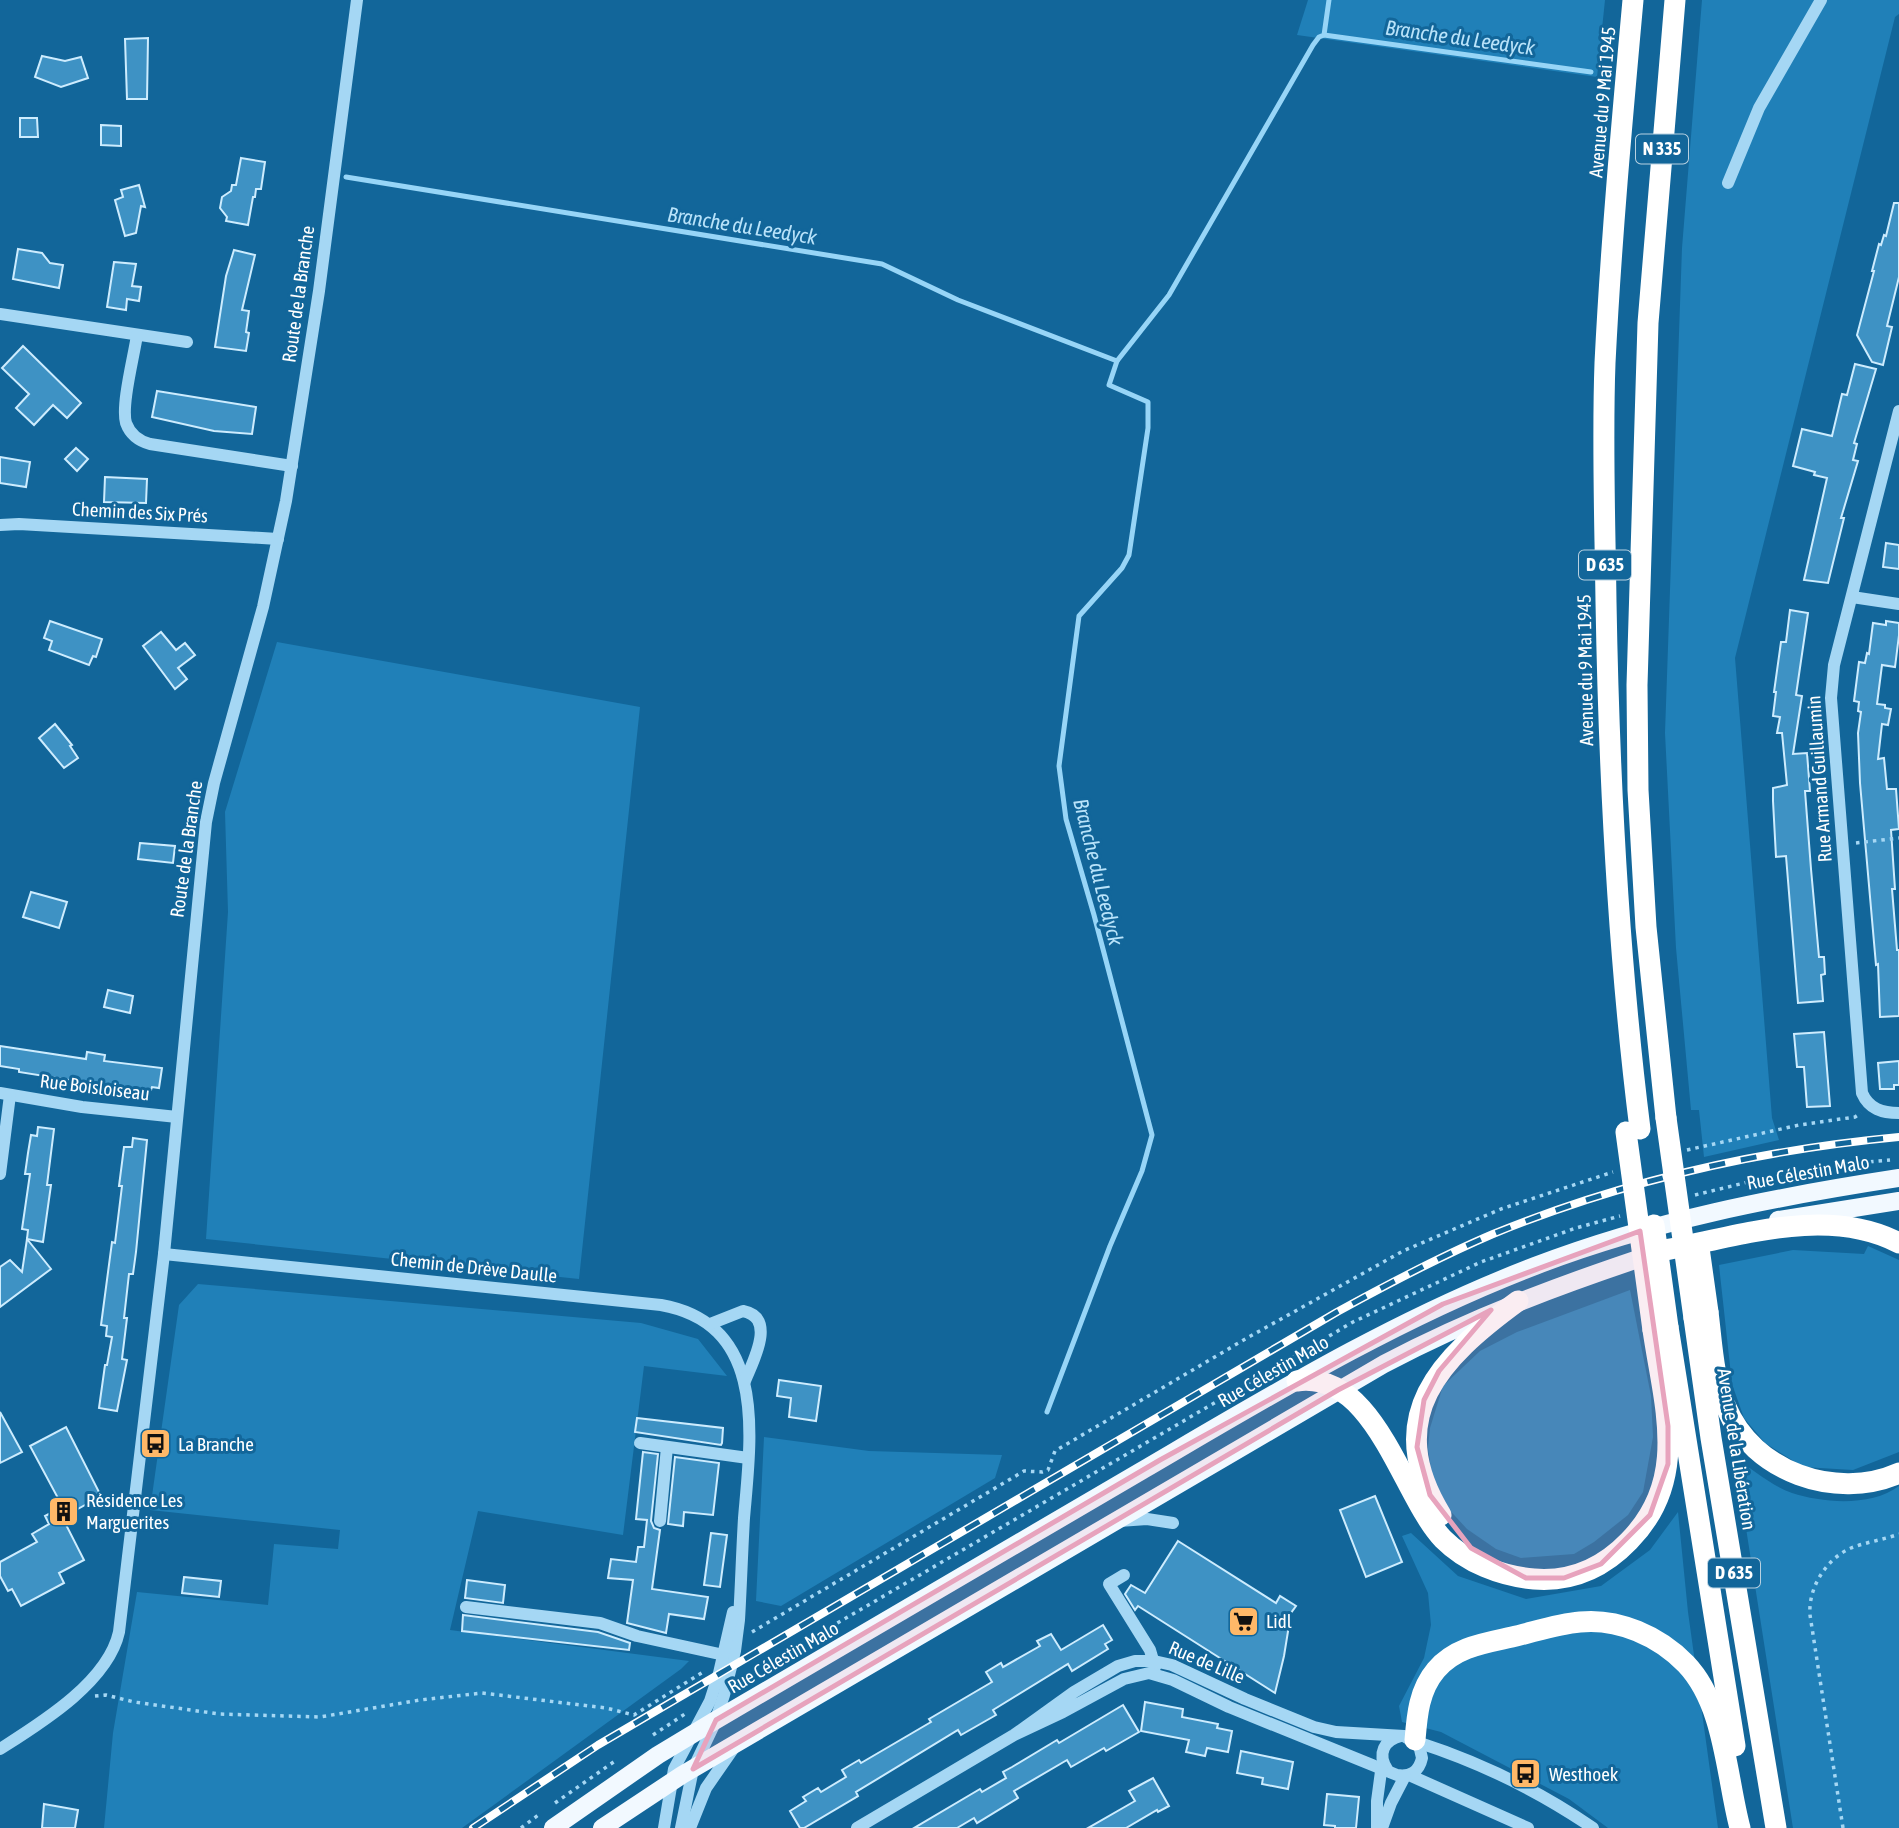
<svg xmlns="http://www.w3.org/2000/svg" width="1899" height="1828" font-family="'Asap Condensed',sans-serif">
	<rect width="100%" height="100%" fill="#12669a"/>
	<g fill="#2080b8">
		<path d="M1308,0H1605L1597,77L1297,35Z"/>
		<path d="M1702,0H1899V14L1895,17L1735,658L1772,1118L1779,1140L1704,1157L1699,1110H1691L1676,948L1665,733L1682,248Z"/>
		<path d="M277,642L640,707L579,1279L206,1239L228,912L225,812Z"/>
		<path d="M1868,1246L1899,1260V1452L1853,1470L1803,1467L1765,1443L1744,1418L1732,1384L1719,1265L1793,1250L1864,1254Z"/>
		<path d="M198,1284L641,1323L698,1339L727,1376L644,1366L623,1535L478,1511L450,1630L689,1661L681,1669L462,1828H104L113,1733L137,1592L268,1605L274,1544L338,1549L340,1530L150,1510L179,1305Z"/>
		<path d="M1630,1290L1651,1396L1653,1437L1643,1492L1628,1515L1594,1542L1574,1554L1521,1558L1496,1549L1467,1529L1444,1504L1432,1476L1428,1448L1430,1428L1443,1386L1480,1351L1517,1332Z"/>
		<path d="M764,1437L869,1451L1002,1455L995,1478L781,1606L756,1601Z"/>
		<path d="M1735,1458C1752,1469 1772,1486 1792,1493C1823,1503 1871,1507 1899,1486V1828H1793Z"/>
		<path d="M1678,1512L1688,1612L1718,1828H1608L1569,1799L1441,1732L1402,1722L1399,1706L1424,1658L1431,1625L1428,1593L1402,1536L1411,1533L1458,1576L1526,1599L1601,1586L1650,1550Z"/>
	</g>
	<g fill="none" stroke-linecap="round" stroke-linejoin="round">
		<g stroke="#97d5f7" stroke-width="5">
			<path d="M1324,35L1591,72"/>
			<path d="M346,177L882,264L958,300L1117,361L1169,295L1313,45L1319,37L1324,35L1329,0"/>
			<path d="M1047,1412L1110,1246L1142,1171L1152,1135L1094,915L1066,819L1059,766L1079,616L1122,568L1129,555L1148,428V402L1109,385L1117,361"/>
		</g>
	</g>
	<g fill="#3e92c4" stroke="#cdecfe" stroke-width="2">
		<path d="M148,38L147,99H127L125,39Z"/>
		<path d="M42,56L65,61L81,57L88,78L61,87L35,77Z"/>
		<path d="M20,118H37L38,137H20Z"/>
		<path d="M101,125L121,126V146L101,145Z"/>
		<path d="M241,158L265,162L261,189H256L255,197H253L248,225L226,221L227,217L220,208L222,197L231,191L232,185H236Z"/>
		<path d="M139,185L145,207L141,206L136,233L125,236L115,200L123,197L121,190Z"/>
		<path d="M1894,203H1899V277L1887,326L1892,327L1883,365L1872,362L1857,335L1874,271H1872L1879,244L1881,245L1884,235L1886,236Z"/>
		<path d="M18,249L42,253L50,263L63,265L59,288L13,279Z"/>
		<path d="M234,250L255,255L242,310L249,311L246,332L249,333L246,351L215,347L226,276Z"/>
		<path d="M114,262L136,264L132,286L141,287L139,301L127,299L126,310L107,307Z"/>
		<path d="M23,346L81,403L67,418L53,405L34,425L16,408L29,394L2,368Z"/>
		<path d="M1855,364L1876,369L1854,443L1857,444L1853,460L1858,461L1841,518H1844L1828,583L1804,580L1827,478L1814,475L1815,472L1793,466L1802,429L1832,436L1842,394L1847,395Z"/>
		<path d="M157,391L256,407L252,434L214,431L152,417Z"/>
		<path d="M76,448L88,459L77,471L65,459Z"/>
		<path d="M0,457L30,462L26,487L0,483Z"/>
		<path d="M105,477L147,479L146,503L104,502Z"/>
		<path d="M1886,543L1899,545V569L1883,567Z"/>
		<path d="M1790,610L1808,613L1796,695L1802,696L1793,754L1807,753L1810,791H1805L1811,869L1819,957H1824L1825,974L1821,975L1823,1001L1798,1003L1786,856L1776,857L1773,801V788L1787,785L1782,733H1777L1780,717L1773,716L1776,692H1774L1781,642H1786Z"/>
		<path d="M50,621L102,639L96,657L93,656L89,665L49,650L52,641L44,638Z"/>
		<path d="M1886,621L1899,623V635L1895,667L1882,665L1877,704L1885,705V708L1891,709L1888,725L1882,724L1878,759L1884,758L1887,789H1896L1899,829L1891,830L1895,889H1892L1897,950H1899V1016L1880,1017L1878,964L1876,965L1860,783L1858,733L1861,712L1858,711L1859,702L1854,701L1859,662L1865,663L1867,653L1869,654L1873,623L1886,625Z"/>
		<path d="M161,632L176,650L185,643L195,655L178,668L187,679L175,689L143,646Z"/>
		<path d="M55,724L72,745L70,746L78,758L64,768L39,738Z"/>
		<path d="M140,843L175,846L173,863L138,859Z"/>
		<path d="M31,892L67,902L59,928L23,917Z"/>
		<path d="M108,990L133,996L130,1013L104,1007Z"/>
		<path d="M1824,1032L1830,1106L1807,1107L1804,1067H1797L1794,1034Z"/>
		<path d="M0,1046L86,1059L87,1052L105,1055L104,1061L162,1068L159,1088L152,1087L151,1090L94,1084L19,1072V1069L0,1066Z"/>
		<path d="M1899,1061V1085H1894V1089H1880L1878,1063Z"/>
		<path d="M38,1127L54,1129L47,1185H51L43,1242L27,1239L28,1230L22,1229L30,1174H25L28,1153L31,1135L37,1136Z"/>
		<path d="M133,1138L147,1140L136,1252L133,1274H129L124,1318H127L122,1359L127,1360L117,1411L99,1408L105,1365H107L112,1337L106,1336L107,1326L101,1325L112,1242L115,1243L122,1186H119L124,1147H132Z"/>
		<path d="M27,1239L51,1269L0,1307V1267L10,1260L22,1272Z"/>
		<path d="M779,1380L821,1386L816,1421L789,1417L791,1398L777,1396Z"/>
		<path d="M0,1412L22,1452L0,1463Z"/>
		<path d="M637,1418L723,1428L722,1443L721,1445L635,1432Z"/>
		<path d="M66,1427L101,1496L67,1515L30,1446Z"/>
		<path d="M643,1452L658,1454L651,1521L654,1528L660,1530L652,1589L708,1597L704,1619L669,1614L666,1633L627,1623L633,1580L608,1578L611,1559L636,1562L638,1547H644L647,1520L636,1519Z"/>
		<path d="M675,1457L719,1463L713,1515L684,1512L683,1526L668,1524Z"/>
		<path d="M1375,1496L1402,1562L1366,1577L1340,1510Z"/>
		<path d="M58,1509L84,1560L59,1573L64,1583L21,1606L12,1589L8,1591L0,1576V1562L37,1542L32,1534L49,1524L45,1516Z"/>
		<path d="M711,1533L727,1535L720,1587L704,1585Z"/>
		<path d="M1178,1541L1276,1603L1280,1596L1296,1606L1291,1613L1284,1656L1275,1693L1138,1606L1135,1610L1125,1594L1131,1585L1145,1593Z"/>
		<path d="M184,1577L221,1581L219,1597L182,1593Z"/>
		<path d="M467,1580L505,1585L503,1603L465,1598Z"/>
		<path d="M463,1615L598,1632L630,1643L629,1650L462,1631Z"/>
		<path d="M1103,1625L1112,1640L1105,1644L1108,1649L1072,1671L1068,1664L993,1710L996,1715L961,1735L958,1730L856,1792L858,1796L804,1828H800L790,1811L806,1801L803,1797L818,1788L821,1792L846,1777L842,1770L859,1760L861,1763L931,1722L929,1719L992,1682L986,1672L1001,1663L1003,1667L1040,1646L1037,1641L1051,1634L1061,1650Z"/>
		<path d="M1145,1702L1183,1709L1182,1717L1218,1724L1217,1728L1232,1731L1228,1752L1207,1748L1205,1756L1186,1752L1189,1740L1141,1731Z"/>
		<path d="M1123,1705L1139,1732L1106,1751L1104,1748L1071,1767L1067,1760L1014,1791L1018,1798L977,1823L974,1818L957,1828H914L980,1789L982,1792L1006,1778L1003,1772L1012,1767L1057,1740L1059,1743Z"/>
		<path d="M1241,1751L1293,1762L1288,1789L1262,1784L1263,1778L1237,1773Z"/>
		<path d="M1153,1778L1169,1806L1158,1812L1157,1810L1126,1828H1088L1135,1801L1129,1791Z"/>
		<path d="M1327,1794L1359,1797L1356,1828H1335V1826L1324,1825Z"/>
		<path d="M44,1804L78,1810L75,1828H42Z"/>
	</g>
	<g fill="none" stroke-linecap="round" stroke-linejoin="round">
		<g stroke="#a5d7f4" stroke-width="3.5" stroke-dasharray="3.5 5" stroke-linecap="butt">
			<path d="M1856,843L1899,838"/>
			<path d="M1687,1150L1799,1125L1855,1117L1861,1113"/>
			<path d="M1695,1195L1785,1173L1836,1165L1890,1160"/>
			<path d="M752,1632L1024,1471L1042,1472L1048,1470L1055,1451L1247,1338L1403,1251L1501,1209L1613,1172"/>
			<path d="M788,1656L805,1642L1353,1322L1481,1262L1576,1228L1620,1216"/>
			<path d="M95,1696L106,1695L134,1702L219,1714L320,1717L420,1700L482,1693L606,1708L634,1715L703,1672"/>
			<path d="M653,1735L688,1712"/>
			<path d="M555,1803L615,1761"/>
			<path d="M521,1828L541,1813"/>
			<path d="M1843,1828L1810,1615C1808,1588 1826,1559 1851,1548C1866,1542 1883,1540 1899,1534"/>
		</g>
		<g stroke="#a5d7f4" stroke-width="12">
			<path d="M1728,183L1759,108L1821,0"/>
			<path d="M0,314L187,342"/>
			<path d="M137,335C134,356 121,405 126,423C130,434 139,441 150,444L292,466"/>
			<path d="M1899,411L1834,665L1831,698L1862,1093C1869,1109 1882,1113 1899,1113"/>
			<path d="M0,525L19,524L278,539"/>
			<path d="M1852,597L1899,604"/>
			<path d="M0,1093L82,1107L177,1117"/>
			<path d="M0,1174L10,1095"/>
			<path d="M164,1254L661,1305C768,1324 751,1436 744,1518C742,1552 741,1586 739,1620L735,1651L724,1695L714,1725L693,1769L681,1828"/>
			<path d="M710,1324L743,1311C777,1318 753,1361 745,1381"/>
			<path d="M640,1443L748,1458"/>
			<path d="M660,1521L667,1447"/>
			<path d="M1119,1521L1147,1519L1173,1523"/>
			<path d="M1124,1575L1109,1584L1150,1650L1155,1667"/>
			<path d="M466,1607L600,1623L637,1636L724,1655"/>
			<path d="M1417,1742C1479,1762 1539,1791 1593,1828"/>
			<path d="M0,1749C41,1723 108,1682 119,1632L164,1254L206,822L214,783L263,607L286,501L319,291L357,0"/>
			<path d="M1387,1769C1377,1754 1384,1740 1401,1736"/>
			<path d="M1409,1775L1528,1828"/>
			<path d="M664,1828L674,1769L710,1701L719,1673L733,1612"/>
			<path d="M690,1828L706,1788L733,1749"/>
			<path d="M857,1828L1014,1735L1074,1692L1118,1666L1135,1661H1154L1172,1665L1245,1699L1314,1727L1336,1732L1404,1736L1419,1745L1422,1758C1419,1772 1410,1777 1397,1775L1229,1707L1173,1680L1149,1673L1124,1679L1063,1712L1014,1735"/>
			<path d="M1377,1828V1801L1382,1764"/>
			<path d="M1382,1828L1391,1803L1405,1776"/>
		</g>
		<g stroke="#f2f9ff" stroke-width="18">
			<path d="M1778,1220L1899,1201"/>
			<path d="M553,1828L658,1755L716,1720C859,1636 1001,1553 1143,1470C1271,1395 1396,1319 1535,1266C1652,1221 1775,1197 1899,1178"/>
			<path d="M602,1828L682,1775L1384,1364C1471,1318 1562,1284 1656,1253"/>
		</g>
		<g stroke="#fff" stroke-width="21">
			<path d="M1633,0C1622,121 1611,242 1605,363C1602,442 1605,522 1606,602C1609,778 1618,954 1640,1129"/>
			<path d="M1666,1118L1646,927L1638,790L1637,685L1648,323L1675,0"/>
			<path d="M1660,1251C1737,1237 1826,1205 1899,1243"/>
			<path d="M1708,1312C1712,1343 1713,1378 1726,1407C1753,1472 1836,1501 1899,1473"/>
			<path d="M1694,1318L1711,1438L1776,1828"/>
			<path d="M1668,1327L1735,1746"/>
			<path d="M1297,1381C1375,1370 1402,1496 1443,1539C1467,1563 1501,1576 1534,1579C1571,1582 1603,1568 1629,1541C1690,1479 1664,1406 1653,1330"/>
			<path d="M1441,1515C1381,1417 1440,1358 1518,1301"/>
			<path d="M1415,1740C1417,1715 1419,1690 1436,1670C1455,1647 1485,1643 1512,1637C1534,1632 1557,1624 1580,1622C1618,1618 1659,1636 1686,1664C1725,1705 1726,1775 1740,1828"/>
		</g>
		<defs>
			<path id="rail" d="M473,1828L598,1745L1337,1312C1388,1284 1439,1257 1493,1234C1623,1181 1759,1150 1899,1137"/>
		</defs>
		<use href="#rail" stroke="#fff" stroke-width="8"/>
		<use href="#rail" stroke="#12669a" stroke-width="5" stroke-dasharray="16" stroke-linecap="butt"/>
		<g stroke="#fff" stroke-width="21">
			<path d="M1666,1118L1694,1318"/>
			<path d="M1626,1132L1653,1330"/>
			<path d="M1654,1225L1668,1327"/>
			<path d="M1699,1248L1708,1312"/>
		</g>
	</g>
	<path fill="#e7a3bd" fill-opacity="0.2" stroke="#e7a3bd" stroke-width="5" stroke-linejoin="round" d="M1640,1231L1668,1426V1464L1650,1515L1601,1564L1564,1578H1526L1471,1548L1430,1495L1417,1447L1424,1400L1439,1371L1491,1310L1338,1390L693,1769L716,1720L1160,1460L1443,1304Z"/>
	<defs>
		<symbol id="bus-square" viewBox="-11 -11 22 22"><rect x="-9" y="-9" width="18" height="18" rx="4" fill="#ffb868" stroke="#12669a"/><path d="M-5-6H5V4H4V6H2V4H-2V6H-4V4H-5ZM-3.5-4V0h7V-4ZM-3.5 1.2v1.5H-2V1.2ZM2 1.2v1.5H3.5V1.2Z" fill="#111"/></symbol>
		<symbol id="building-square" viewBox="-11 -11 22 22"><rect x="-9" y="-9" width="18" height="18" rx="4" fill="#ffb868" stroke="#12669a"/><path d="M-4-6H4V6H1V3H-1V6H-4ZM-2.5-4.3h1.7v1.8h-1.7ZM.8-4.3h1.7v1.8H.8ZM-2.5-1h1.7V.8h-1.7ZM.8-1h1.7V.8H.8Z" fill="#111"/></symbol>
		<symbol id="supermarket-square" viewBox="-11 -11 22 22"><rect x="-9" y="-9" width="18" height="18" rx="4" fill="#ffb868" stroke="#12669a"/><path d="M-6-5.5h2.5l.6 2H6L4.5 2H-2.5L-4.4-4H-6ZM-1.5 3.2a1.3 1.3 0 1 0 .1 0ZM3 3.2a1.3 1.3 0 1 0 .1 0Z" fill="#111"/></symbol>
	</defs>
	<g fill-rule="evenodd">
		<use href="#bus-square" x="138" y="1426" width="35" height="35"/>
		<use href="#building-square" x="46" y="1494" width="35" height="35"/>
		<use href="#supermarket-square" x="1226" y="1604" width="35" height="35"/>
		<use href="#bus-square" x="1508" y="1756" width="35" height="35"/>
	</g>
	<g text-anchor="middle" stroke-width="6" stroke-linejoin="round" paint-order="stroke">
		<g fill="#12669a" stroke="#b8d1e1" stroke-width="2">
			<rect x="1636" y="134.5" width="52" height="29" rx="5"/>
			<rect x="1579" y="550.5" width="52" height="29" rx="5"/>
			<rect x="1708" y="1558.5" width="52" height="29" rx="5"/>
		</g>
		<g font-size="18" font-weight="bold" fill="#fff">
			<text x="1662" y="155">N 335</text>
			<text x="1605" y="571">D 635</text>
			<text x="1734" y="1579">D 635</text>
		</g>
		<g font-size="19" fill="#fff" stroke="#12669a">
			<text transform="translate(1602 102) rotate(-85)" y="7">Avenue du 9 Mai 1945</text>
			<text transform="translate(298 294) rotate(-82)" y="7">Route de la Branche</text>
			<text transform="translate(140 512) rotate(3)" y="7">Chemin des Six Prés</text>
			<text transform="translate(1585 670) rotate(-91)" y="7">Avenue du 9 Mai 1945</text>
			<text transform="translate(1819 779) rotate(-94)" y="7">Rue Armand Guillaumin</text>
			<text transform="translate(186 849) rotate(-82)" y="7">Route de la Branche</text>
			<text transform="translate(95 1087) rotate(7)" y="7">Rue Boisloiseau</text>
			<text transform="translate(1808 1172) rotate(-10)" y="7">Rue Célestin Malo</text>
			<text transform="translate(474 1267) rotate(6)" y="7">Chemin de Drève Daulle</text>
			<text transform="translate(1273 1371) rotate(-30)" y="7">Rue Célestin Malo</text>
			<text transform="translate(1737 1449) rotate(81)" y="7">Avenue de la Libération</text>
			<text transform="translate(783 1657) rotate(-30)" y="7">Rue Célestin Malo</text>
			<text transform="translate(1207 1662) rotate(23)" y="7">Rue de Lille</text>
		</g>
		<g font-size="19" fill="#fff" stroke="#12669a" text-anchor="start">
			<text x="178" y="1451">La Branche</text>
			<text x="86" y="1507">Résidence Les<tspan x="86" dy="22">Marguerites</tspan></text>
			<text x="1266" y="1628">Lidl</text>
			<text x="1549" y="1781">Westhoek</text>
		</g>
		<g font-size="21" font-style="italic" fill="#b9e3fa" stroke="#12669a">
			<text transform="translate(1460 38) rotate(8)" y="7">Branche du Leedyck</text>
			<text transform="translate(742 226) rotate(9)" y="7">Branche du Leedyck</text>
			<text transform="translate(1098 872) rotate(76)" y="7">Branche du Leedyck</text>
		</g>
	</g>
</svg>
